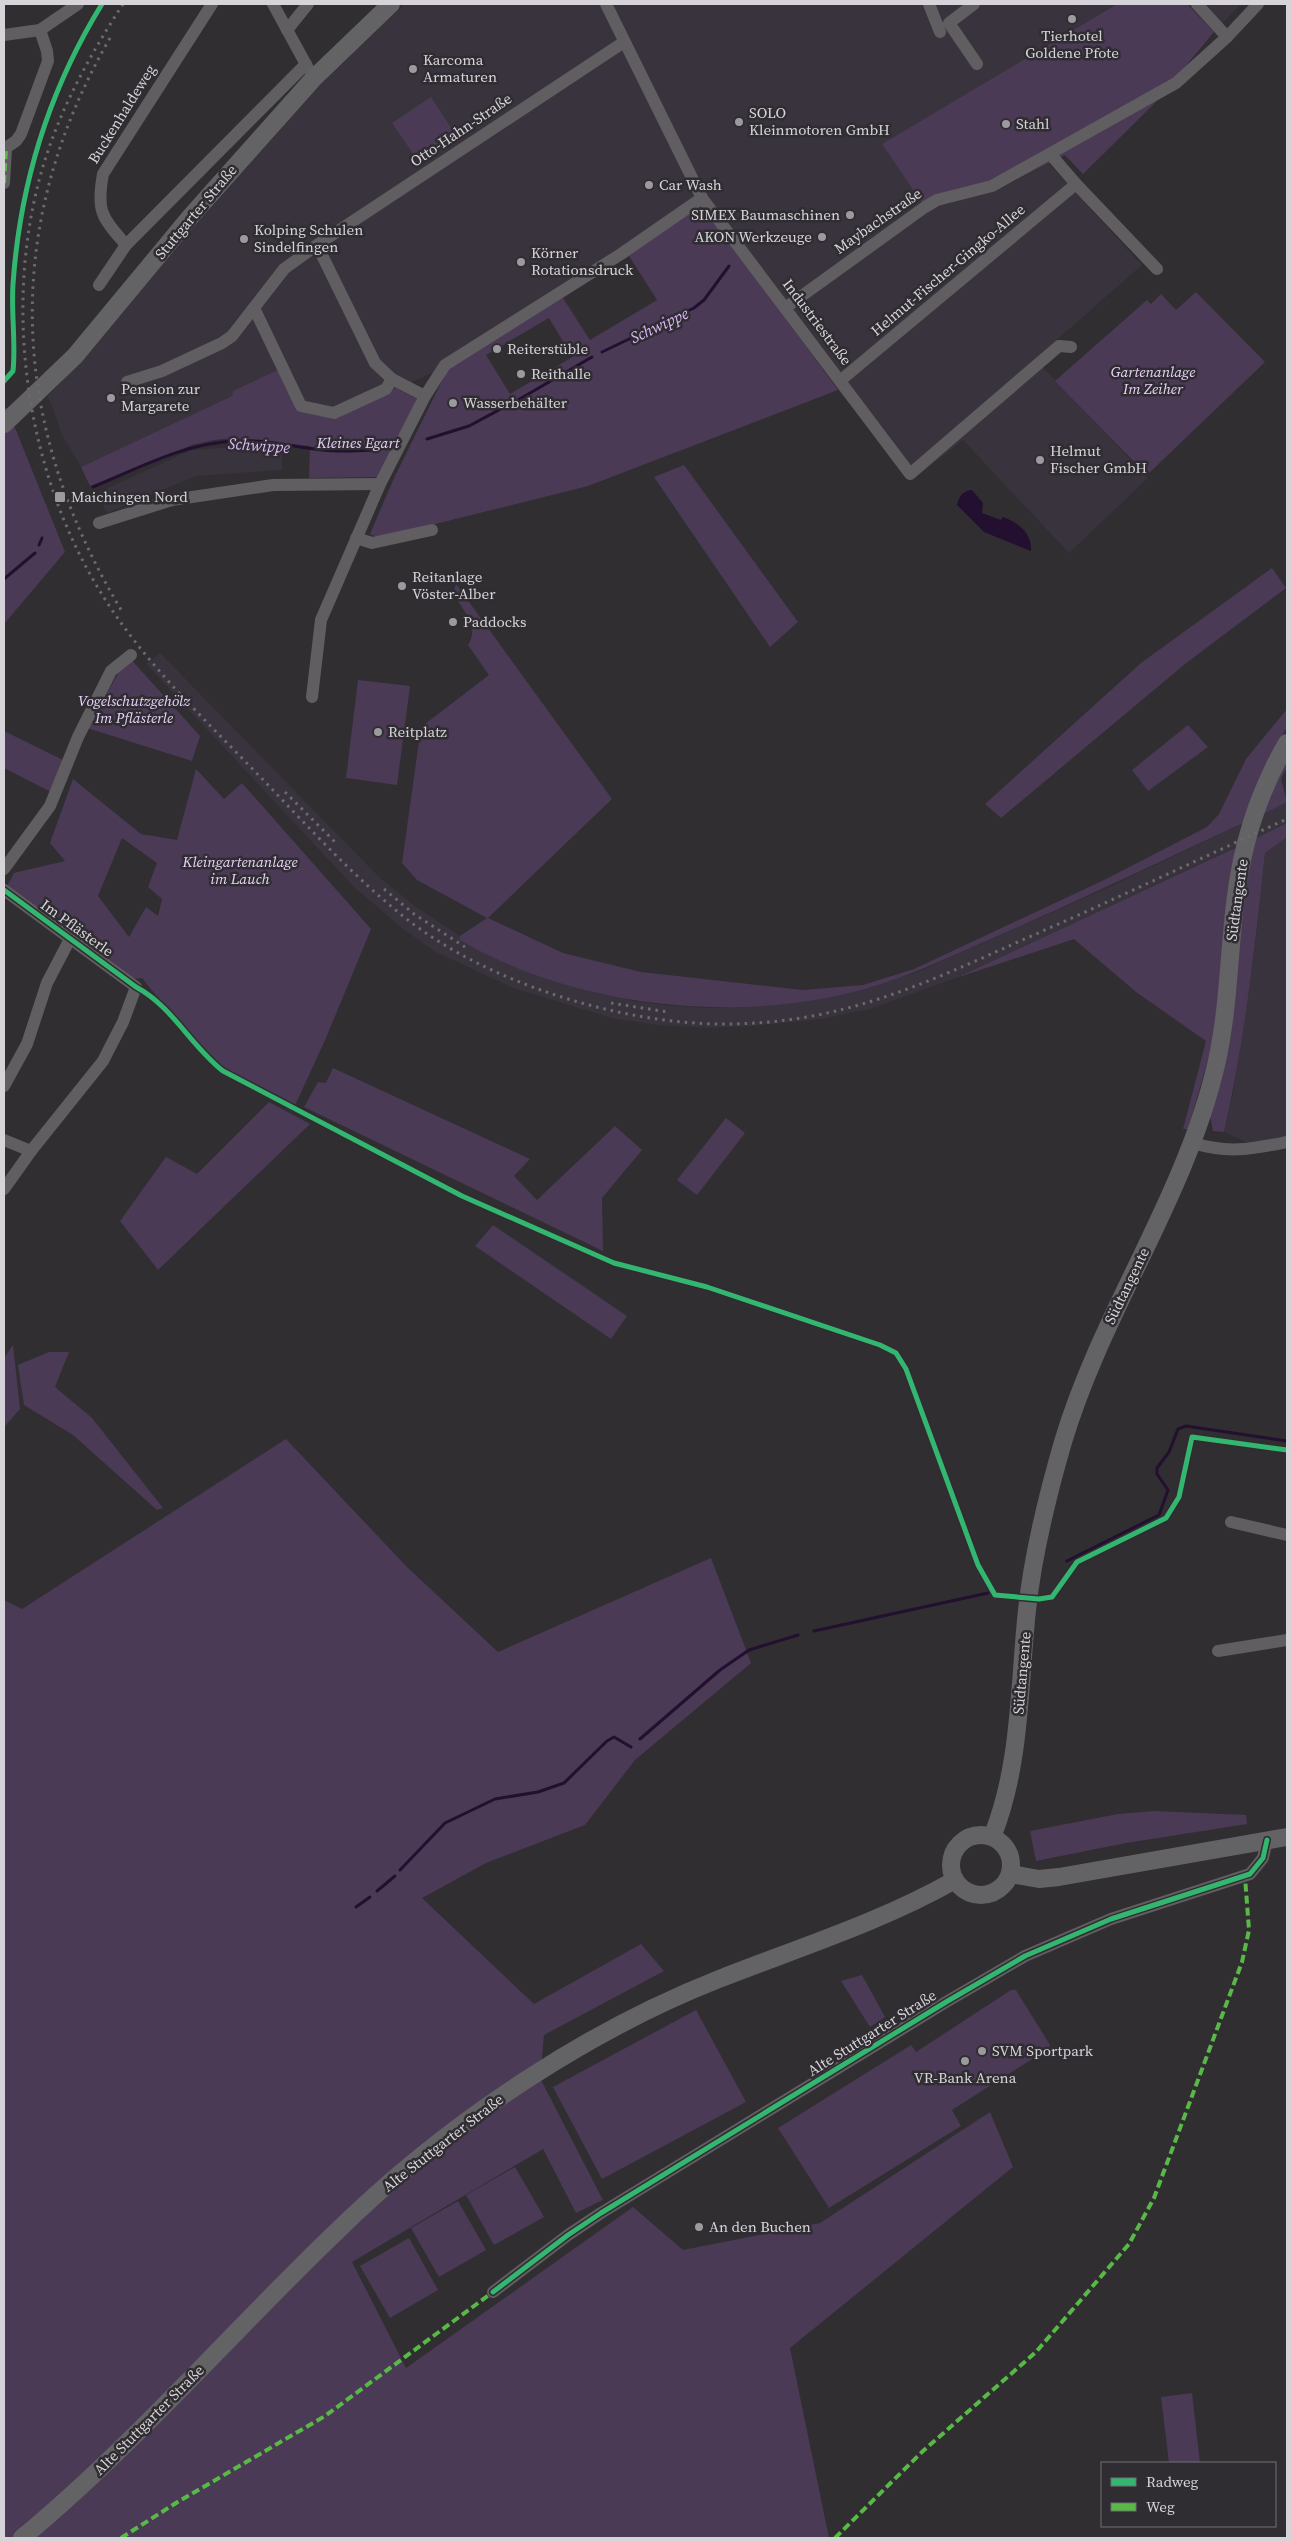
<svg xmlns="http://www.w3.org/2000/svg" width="1291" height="2542" font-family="'Source Serif 4',serif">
	<rect width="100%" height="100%" fill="#302e31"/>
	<g fill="#39333d">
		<path d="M405,4H1117L882,144L992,192L1049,164L1142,265L1035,359L1148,478L1069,553L963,440L912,481L838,390L698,198L450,365L335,416L234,391L232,396L81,467L61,433L52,405L47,397L96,345L195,224L320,85Z"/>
		<path d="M1187,4H1241L1214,32Z"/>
		<path d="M282,444V470L196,476L107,513L97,493L191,450Z"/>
		<path d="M160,653L379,877L416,907L460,936V940L632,1001L672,1006L708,1008L787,1004L863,990L915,973L1109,887L1287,802V823L956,978L870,1009L821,1019L751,1026L711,1028L657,1025L612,1018L513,988L436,952L403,929L354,887L146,664Z"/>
		<path d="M1287,837V1146L1261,1149L1224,1132L1233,1094L1255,946L1265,852Z"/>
	</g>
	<g fill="#4a3a56" fill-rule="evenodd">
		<path d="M1117,4H1187L1214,32L1155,103L1083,174L1065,155L992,192L925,207L882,144Z"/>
		<path d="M431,97L457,137L418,161L392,123Z"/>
		<path d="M698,198L838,390L588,486L379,538L370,534L394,478L450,365ZM629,256L657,300L590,340L563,298ZM549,318L567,348L576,343L581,352L510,394L486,355Z"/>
		<path d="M1196,292L1265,362L1147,475L1055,381L1147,300L1151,304L1161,294L1176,310Z"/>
		<path d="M280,369L299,409L335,416L396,388L417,399L380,477L309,478L310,446L234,438L214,440L192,445L90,486L81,467L232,396L233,391Z"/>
		<path d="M4,408H7L65,552L4,624Z"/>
		<path d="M684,465L798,622L770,647L654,477Z"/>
		<path d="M1272,568L1286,588L1185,664L1001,818L985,804L1141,663Z"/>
		<path d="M456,584L612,799L488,918L563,953L641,972L803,990L863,985L914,969L1104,880L1207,827L1219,814L1246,759L1287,709V727L1258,780L1243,823C1162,861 1082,899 1000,935C955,954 912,976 865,989C737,1025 574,1007 460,940V936L487,918L417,880L402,863L421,727L489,675L468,645C480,627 463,610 453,594Z"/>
		<path d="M128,656L200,736L192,761L87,728Z"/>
		<path d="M358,680L410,686L397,785L346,778Z"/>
		<path d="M1188,725L1208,747L1148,791L1132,770Z"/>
		<path d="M4,731L65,761L51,792L4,768Z"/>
		<path d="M1287,754V767L1281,779L1287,802L1259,816Z"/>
		<path d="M196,769L224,799L242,783L371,929L326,1038L292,1112L217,1070L142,978L129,979L6,888L14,873L65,861L50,843L73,779L141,834L177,840ZM122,838L157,863L148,887L162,899L158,916L146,907L129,937L98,896Z"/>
		<path d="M1287,823V837L1265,853C1255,946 1245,1040 1224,1132L1213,1131L1210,1116L1225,1061L1250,841Z"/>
		<path d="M1235,848L1224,960L1211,1050L1188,1129H1183L1206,1041L1136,992L1074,939L956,978Z"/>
		<path d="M333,1068L530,1159L514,1176L537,1200L615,1126L642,1150L602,1198L603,1251L304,1107L318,1082L326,1083Z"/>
		<path d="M269,1102L310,1124L158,1270L120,1221L166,1157L197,1174Z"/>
		<path d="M726,1118L745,1133L697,1195L677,1180Z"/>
		<path d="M493,1225L627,1316L611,1339L475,1246Z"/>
		<path d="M13,1345L20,1409L4,1427V1358Z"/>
		<path d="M49,1352H69L55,1387L92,1418L163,1508L157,1510L73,1435L24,1405L18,1365Z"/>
		<path d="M286,1439L407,1567L498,1652L711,1558L751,1663L635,1760L585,1825L486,1863L422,1898L534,2004L641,1944L664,1971L544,2035L540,2078L603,2200L576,2213L543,2149L352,2262L406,2368L633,2207L683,2250L820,2223L990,2112L1013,2167L790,2348L829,2538H4V1600L22,1609Z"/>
		<path d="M1154,1811L1246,1815L1247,1824L1126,1843L1036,1861L1030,1831L1118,1814Z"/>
		<path d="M862,1975L885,2017L870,2027L841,1981Z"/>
		<path d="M1011,1990H1016L1050,2045L1048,2049L952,2110L961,2126L829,2208L778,2128L911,2045L916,2052Z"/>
		<path d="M696,2010L746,2102L602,2179L553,2087Z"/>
		<path d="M515,2167L544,2217L494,2245L466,2195Z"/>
		<path d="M458,2201L486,2250L439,2277L411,2228Z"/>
		<path d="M409,2238L438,2290L390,2318L360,2266Z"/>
		<path d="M1192,2393L1200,2463H1169L1161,2397Z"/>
	</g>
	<path fill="#230f30" d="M972,490L983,503L982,513L1001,520L1003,517C1019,523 1032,533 1031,551L984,532L957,505C959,496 963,491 972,490Z"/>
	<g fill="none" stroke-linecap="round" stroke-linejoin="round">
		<g stroke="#230f30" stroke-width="3">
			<path d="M602,352L694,308L704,300L729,266"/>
			<path d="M518,400L592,357"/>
			<path d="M427,439L469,426L512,403"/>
			<path d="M93,487C139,468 185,443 235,441C264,439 294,447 323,450C339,452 356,451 373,450"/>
			<path d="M39,545L42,538"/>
			<path d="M4,579L35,553"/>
			<path d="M1067,1561L1159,1515L1168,1490L1157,1474V1468L1169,1452L1178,1429L1186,1426L1287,1441"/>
			<path d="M814,1631L988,1593"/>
			<path d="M640,1739L720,1670L749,1650L798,1635"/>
			<path d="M400,1870L445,1823L495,1799L538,1792L564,1783L607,1741L614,1737L631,1747"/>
			<path d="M377,1891L395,1876"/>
			<path d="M356,1907L370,1897"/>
		</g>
		<g stroke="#605e60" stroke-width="12">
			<path d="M273,4L309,70"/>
			<path d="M606,4L702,198L910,474L1059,346L1071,347"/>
			<path d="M929,4L940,32"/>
			<path d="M974,4L949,23L977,64"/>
			<path d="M1197,4L1227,37"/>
			<path d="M287,30L308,4"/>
			<path d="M4,35L40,30L78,4"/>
			<path d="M4,149L16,141L21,134L48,61L47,51L40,30"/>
			<path d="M1051,155L1076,184L1157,269"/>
			<path d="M4,183L6,149"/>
			<path d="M126,245C102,217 96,212 103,174L212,4"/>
			<path d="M99,285L126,245L306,64"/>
			<path d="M785,308L925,207L937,200L992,186L1176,83L1227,37L1258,4"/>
			<path d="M253,309L256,312L301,406L334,413L386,389L392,379"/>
			<path d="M841,380L1076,184"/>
			<path d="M127,382L162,371L222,343L232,336L284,269L317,245"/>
			<path d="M425,396L392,379L375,363L317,245L624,42"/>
			<path d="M99,523L172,500L273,485L380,484"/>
			<path d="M356,538L372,543L432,530"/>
			<path d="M312,697L321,620L380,484L425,396L445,365L621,254L702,198"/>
			<path d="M4,869L50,806L78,737L111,671L131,655"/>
			<path d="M4,890L136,987L123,1022L103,1061L31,1151L4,1189"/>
			<path d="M4,1086L27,1044L47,983L70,939"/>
			<path d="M4,1140L31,1151"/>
			<path d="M1193,1143C1229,1154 1251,1149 1287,1142"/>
			<path d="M1231,1522L1287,1535"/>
			<path d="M1218,1651L1287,1640"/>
			<path d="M493,2292L568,2235L601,2213L946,2002L1025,1956L1111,1919L1250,1874L1263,1858L1267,1840"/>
		</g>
		<g stroke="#636264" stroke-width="18">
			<path d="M4,424L75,356L191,216L314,78L391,4"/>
			<circle cx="981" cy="1865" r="30"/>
			<path d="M992,1837C1021,1766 1019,1685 1027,1610C1033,1554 1047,1497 1063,1442C1102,1311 1185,1198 1216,1065C1233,992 1227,916 1246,843C1255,808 1269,774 1287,743"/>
			<path d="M1011,1874L1039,1879L1059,1877L1287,1837"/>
			<path d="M22,2538C134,2445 229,2335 334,2234C393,2176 459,2123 529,2078C589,2039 653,2005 719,1979C798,1948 881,1922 955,1880"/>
		</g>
		<g stroke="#6b6a6c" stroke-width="3" stroke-dasharray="2.5 5" stroke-linecap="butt">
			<path d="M123,4C88,58 57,114 40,177C3,313 27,476 103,596C147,667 212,726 269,786C313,832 358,881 408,920C489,983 618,1023 720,1024C840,1025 924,984 1029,937C1116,899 1201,858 1287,819"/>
			<path d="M110,38C0,229 9,425 123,613"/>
			<path d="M285,792L335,842"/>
			<path d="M384,889L414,914L465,947"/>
			<path d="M611,1003L668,1012"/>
		</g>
		<g stroke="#58b947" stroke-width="4" stroke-dasharray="8 4" stroke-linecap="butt">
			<path d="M4,183L6,149"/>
			<path d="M121,2538L176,2503L325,2416L493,2292"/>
			<path d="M835,2538L923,2451L1036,2352L1129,2244L1154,2198L1242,1962L1249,1930L1245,1877"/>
		</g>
		<defs>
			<g id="cycleway">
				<path d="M4,381L13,371C16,343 11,313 13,284C20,183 49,90 102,4"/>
				<path d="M4,890L136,987C172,1006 191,1046 223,1071L462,1196L614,1263L707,1287L880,1345L896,1353L906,1369L978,1565L995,1595L1039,1599L1052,1597L1077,1562L1166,1518L1179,1497L1192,1437L1287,1450"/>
				<path d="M493,2292L568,2235L601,2213L946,2002L1025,1956L1111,1919L1250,1874L1263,1858L1267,1840"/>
			</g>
		</defs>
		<use href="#cycleway" stroke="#302d32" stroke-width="8"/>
		<use href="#cycleway" stroke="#33b770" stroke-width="5"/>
	</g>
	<g fill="#9c9a9e" stroke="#302d32" stroke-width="2">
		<circle cx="1072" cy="19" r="5"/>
		<circle cx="413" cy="69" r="5"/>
		<circle cx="739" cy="122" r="5"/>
		<circle cx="1006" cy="124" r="5"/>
		<circle cx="649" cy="185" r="5"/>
		<circle cx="850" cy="215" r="5"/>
		<circle cx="822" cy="237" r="5"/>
		<circle cx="244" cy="239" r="5"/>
		<circle cx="521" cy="262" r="5"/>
		<circle cx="497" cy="349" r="5"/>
		<circle cx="521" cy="374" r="5"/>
		<circle cx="111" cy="398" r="5"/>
		<circle cx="453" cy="403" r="5"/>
		<circle cx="1040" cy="460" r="5"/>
		<rect x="54" y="491" width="12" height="12" rx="2.5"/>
		<circle cx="402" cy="586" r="5"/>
		<circle cx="453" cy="622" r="5"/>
		<circle cx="378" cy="732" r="5"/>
		<circle cx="982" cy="2051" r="5"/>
		<circle cx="965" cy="2061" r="5"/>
		<circle cx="699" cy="2227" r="5"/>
	</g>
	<g text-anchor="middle" stroke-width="5" stroke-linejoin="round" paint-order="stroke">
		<g font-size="15" fill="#d6d4d8" stroke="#302d32" text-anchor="start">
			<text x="1072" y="41" text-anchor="middle">Tierhotel<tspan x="1072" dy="17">Goldene Pfote</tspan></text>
			<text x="423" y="65">Karcoma<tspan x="423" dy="17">Armaturen</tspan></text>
			<text x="749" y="118">SOLO<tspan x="749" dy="17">Kleinmotoren GmbH</tspan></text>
			<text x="1016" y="129">Stahl</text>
			<text x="659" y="190">Car Wash</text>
			<text x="840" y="220" text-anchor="end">SIMEX Baumaschinen</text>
			<text x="254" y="235">Kolping Schulen<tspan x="254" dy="17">Sindelfingen</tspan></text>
			<text x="812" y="242" text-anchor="end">AKON Werkzeuge</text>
			<text x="531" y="258">Körner<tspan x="531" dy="17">Rotationsdruck</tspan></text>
			<text x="507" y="354">Reiterstüble</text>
			<text x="531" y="379">Reithalle</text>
			<text x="121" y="394">Pension zur<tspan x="121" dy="17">Margarete</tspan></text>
			<text x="463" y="408">Wasserbehälter</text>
			<text x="1050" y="456">Helmut<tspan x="1050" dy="17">Fischer GmbH</tspan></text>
			<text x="71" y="502">Maichingen Nord</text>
			<text x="412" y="582">Reitanlage<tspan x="412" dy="17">Vöster-Alber</tspan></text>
			<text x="463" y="627">Paddocks</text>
			<text x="388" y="737">Reitplatz</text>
			<text x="992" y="2056">SVM Sportpark</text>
			<text x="965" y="2083" text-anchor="middle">VR-Bank Arena</text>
			<text x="709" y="2232">An den Buchen</text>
		</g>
		<g font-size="15" fill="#d6d4d8" stroke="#302d32">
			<text transform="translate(122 114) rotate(-58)" y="5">Buckenhaldeweg</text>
			<text transform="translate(461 130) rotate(-34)" y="5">Otto-Hahn-Straße</text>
			<text transform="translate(196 212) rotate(-50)" y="5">Stuttgarter Straße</text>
			<text transform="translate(878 221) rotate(-35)" y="5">Maybachstraße</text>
			<text transform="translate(948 270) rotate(-40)" y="5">Helmut-Fischer-Gingko-Allee</text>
			<text transform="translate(817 322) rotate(53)" y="5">Industriestraße</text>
			<text transform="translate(1237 900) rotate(-82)" y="5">Südtangente</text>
			<text transform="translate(77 928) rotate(36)" y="5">Im Pflästerle</text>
			<text transform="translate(1127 1286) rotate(-64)" y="5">Südtangente</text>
			<text transform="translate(1022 1673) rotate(-85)" y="5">Südtangente</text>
			<text transform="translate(872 2033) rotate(-32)" y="5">Alte Stuttgarter Straße</text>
			<text transform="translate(443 2143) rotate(-38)" y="5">Alte Stuttgarter Straße</text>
			<text transform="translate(149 2420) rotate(-45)" y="5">Alte Stuttgarter Straße</text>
		</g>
		<g font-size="15" font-style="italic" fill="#e9d2fb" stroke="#302d32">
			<text x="1153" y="377">Gartenanlage<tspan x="1153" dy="17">Im Zeiher</tspan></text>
			<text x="358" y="448">Kleines Egart</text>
			<text x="134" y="706">Vogelschutzgehölz<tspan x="134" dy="17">Im Pflästerle</tspan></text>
			<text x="240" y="867">Kleingartenanlage<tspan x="240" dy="17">im Lauch</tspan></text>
		</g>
		<g font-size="16" font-style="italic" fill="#deb8fb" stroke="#302d32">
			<text transform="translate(659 325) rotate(-25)" y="6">Schwippe</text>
			<text transform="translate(259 445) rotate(4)" y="6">Schwippe</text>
		</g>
	</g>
	<rect width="1291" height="2542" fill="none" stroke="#d6d4d8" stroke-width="10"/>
	<rect x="1101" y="2462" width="175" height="65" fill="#302d32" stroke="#727074"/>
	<rect x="1111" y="2478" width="25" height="8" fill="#33b770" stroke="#727074"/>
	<text x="1146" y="2487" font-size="15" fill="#d6d4d8">Radweg</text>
	<rect x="1111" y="2503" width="25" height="8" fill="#58b947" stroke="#727074"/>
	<text x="1146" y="2512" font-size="15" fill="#d6d4d8">Weg</text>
</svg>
